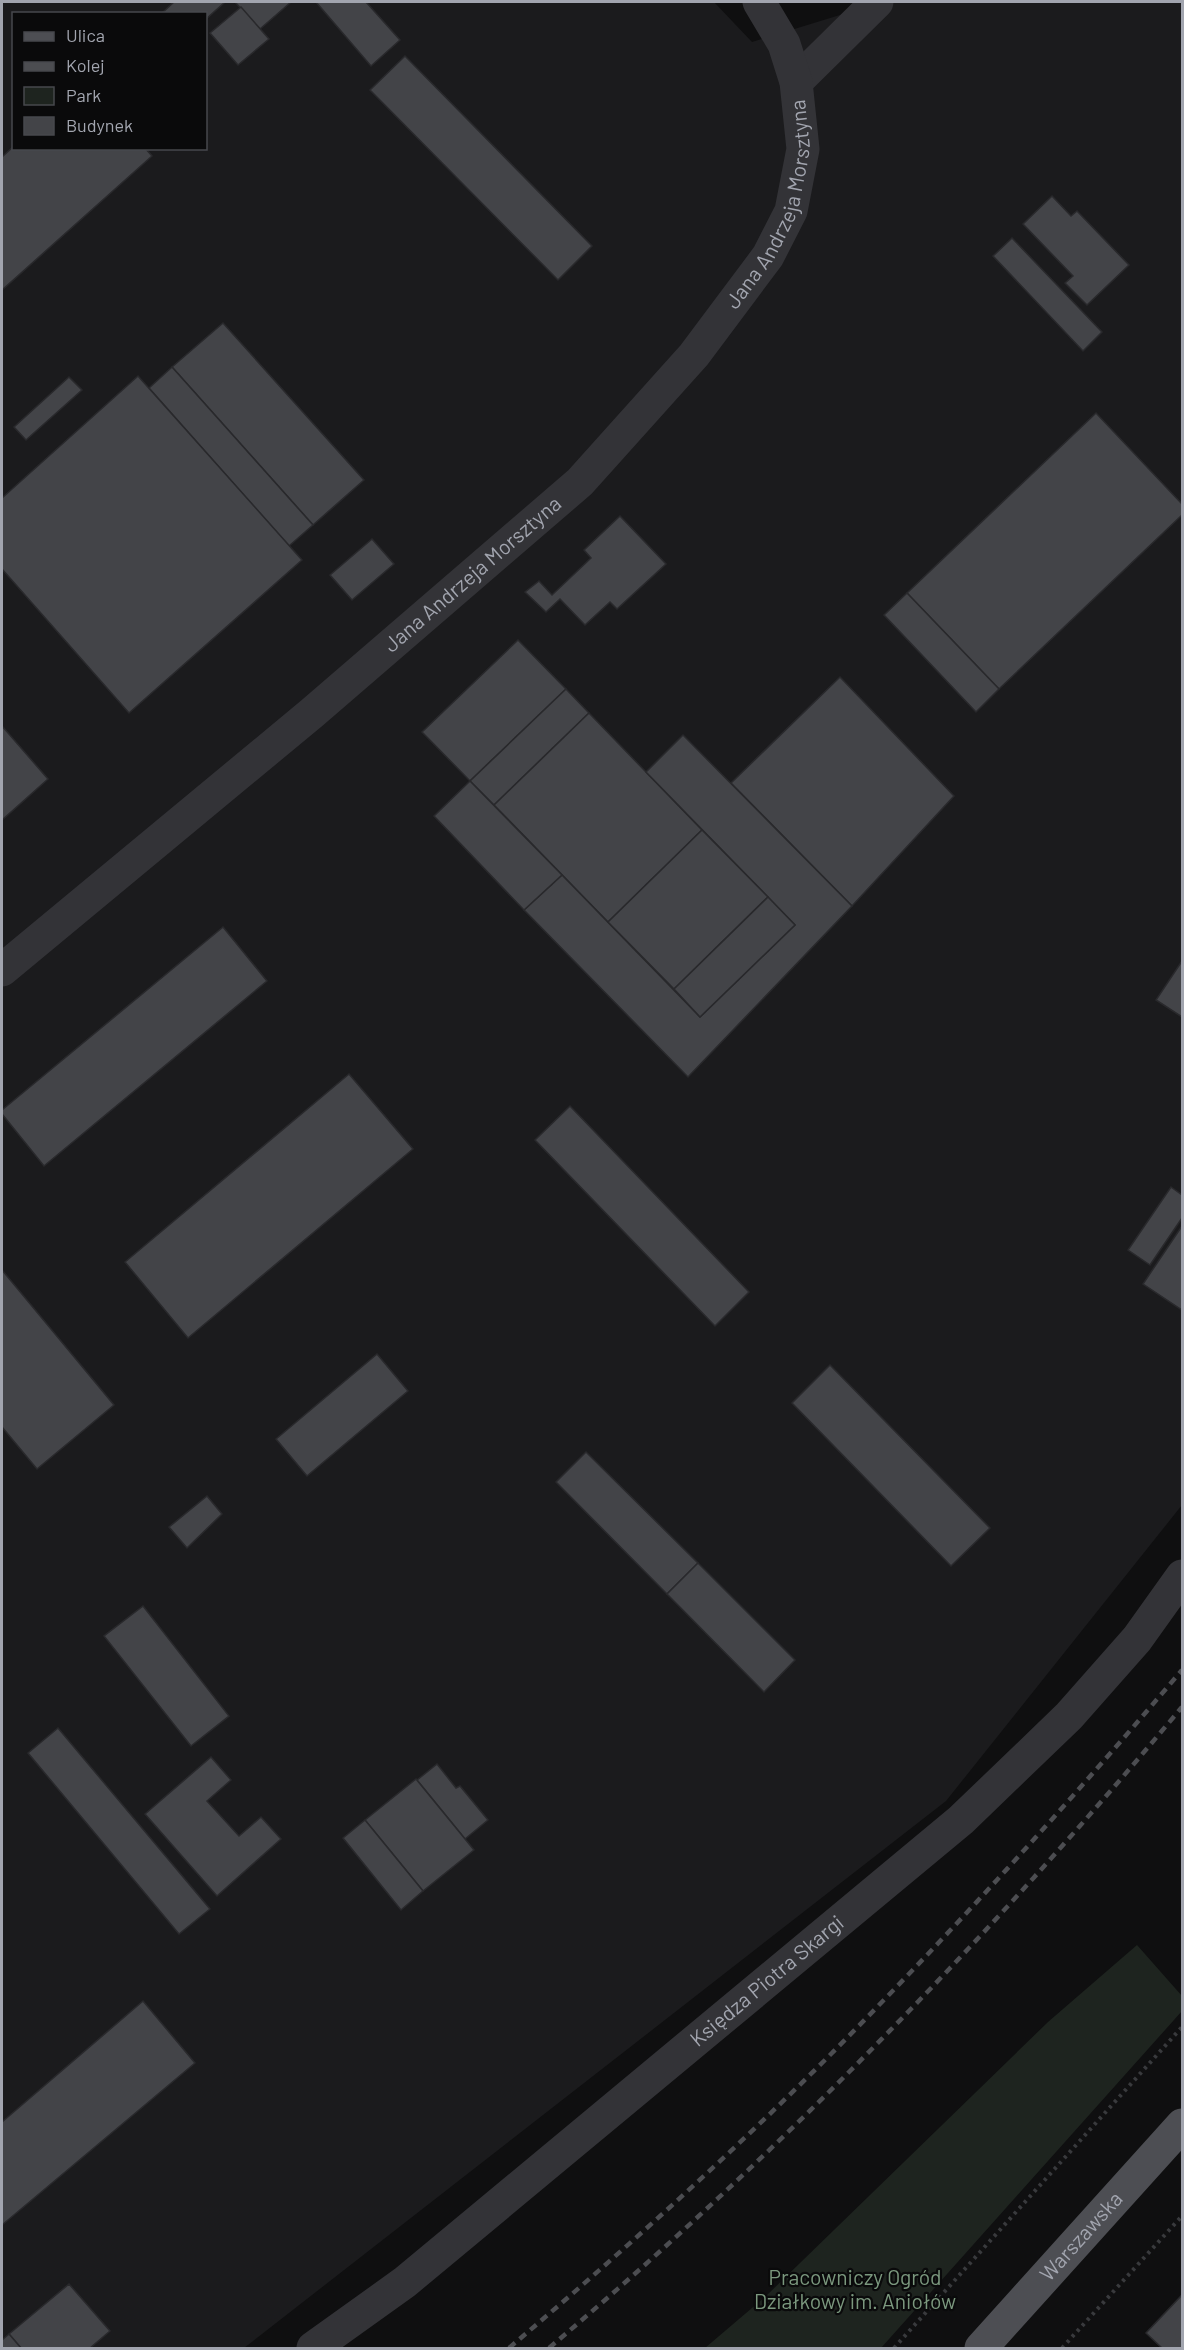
<svg xmlns="http://www.w3.org/2000/svg" width="1184" height="2350" font-family="Barlow,sans-serif">
	<rect width="100%" height="100%" fill="#0f0f10"/>
	<path fill="#1b1b1d" fill-rule="evenodd" d="M2,2H714L752,42L882,2H1182V1505L946,1801L244,2348H2ZM14,14H206V148H14Z"/>
	<path fill="#1e241f" d="M1137,1945L1182,1996V2011L881,2348H705L765,2297L1048,2022Z"/>
	<g fill="#434448" stroke="#29292c" stroke-width="1.5">
		<path d="M174,2H225L206,19V14H161Z"/>
		<path d="M235,2H291L260,29Z"/>
		<path d="M316,2H366L400,40L371,66Z"/>
		<path d="M241,7L269,39L238,65L210,33Z"/>
		<path d="M405,56L592,246L558,280L370,90Z"/>
		<path d="M14,146V148H145L152,156L2,290V157Z"/>
		<path d="M1052,196L1071,216L1077,211L1129,265L1087,305L1065,283L1073,276L1023,224Z"/>
		<path d="M1012,238L1102,332L1083,351L993,256Z"/>
		<path d="M223,323L364,480L313,525L172,367Z"/>
		<path d="M172,367L313,525L289,546L149,388Z"/>
		<path d="M138,376L302,560L129,713L2,569V498Z"/>
		<path d="M69,377L82,390L26,440L14,427Z"/>
		<path d="M1096,413L1182,504V515L999,689L907,593Z"/>
		<path d="M620,516L666,564L617,609L610,602L585,625L560,599L546,612L525,592L539,581L552,595L591,558L584,550Z"/>
		<path d="M372,539L394,564L352,600L330,575Z"/>
		<path d="M907,593L999,689L976,712L884,615Z"/>
		<path d="M518,640L566,689L470,781L422,732Z"/>
		<path d="M840,677L954,796L852,906L731,783Z"/>
		<path d="M566,689L589,713L494,805L470,781Z"/>
		<path d="M589,713L702,830L608,922L494,805Z"/>
		<path d="M2,726L48,779L2,820Z"/>
		<path d="M683,735L852,906L688,1077L524,910L562,875L700,1017L795,925L646,772Z"/>
		<path d="M470,781L562,875L524,910L434,816Z"/>
		<path d="M702,830L768,897L674,989L608,922Z"/>
		<path d="M768,897L795,925L700,1017L674,989Z"/>
		<path d="M223,927L267,981L44,1166L2,1114V1110Z"/>
		<path d="M1182,961V1017L1156,1000Z"/>
		<path d="M349,1074L413,1149L188,1338L125,1262Z"/>
		<path d="M570,1106L749,1292L715,1326L535,1140Z"/>
		<path d="M1171,1187L1182,1195V1218L1150,1265L1128,1250Z"/>
		<path d="M1182,1226V1310L1143,1284Z"/>
		<path d="M2,1270L114,1405L37,1469L2,1427Z"/>
		<path d="M377,1354L408,1391L307,1476L276,1439Z"/>
		<path d="M830,1365L990,1528L951,1566L792,1403Z"/>
		<path d="M586,1452L698,1563L667,1594L556,1482Z"/>
		<path d="M207,1496L222,1514L187,1548L169,1527Z"/>
		<path d="M698,1563L795,1660L764,1692L667,1594Z"/>
		<path d="M143,1606L229,1716L191,1746L104,1636Z"/>
		<path d="M58,1728L210,1909L179,1934L28,1753Z"/>
		<path d="M211,1757L231,1780L207,1801L239,1836L261,1817L281,1839L217,1896L145,1814Z"/>
		<path d="M437,1764L456,1788L460,1786L488,1820L465,1839L417,1780Z"/>
		<path d="M416,1779L474,1850L423,1891L365,1820Z"/>
		<path d="M365,1820L423,1891L401,1910L343,1838Z"/>
		<path d="M143,2001L195,2063L2,2225V2122Z"/>
		<path d="M69,2284L110,2331L90,2348H21L9,2334Z"/>
		<path d="M1182,2295V2348H1162L1146,2333Z"/>
		<path d="M9,2334L21,2348H2V2340Z"/>
	</g>
	<g fill="none" stroke-linecap="round" stroke-linejoin="round">
		<g stroke="#393a3d" stroke-width="4" stroke-dasharray="3 4.5" stroke-linecap="butt">
			<path d="M894,2348L1182,2027"/>
			<path d="M1062,2348L1182,2216"/>
		</g>
		<g stroke="#333337" stroke-width="33">
			<path d="M796,82L877,2"/>
			<path id="s1" d="M2,970L312,713L580,482L694,355L768,256L791,211L803,149L796,82L784,44L759,2"/>
			<path id="s2" d="M313,2348L405,2282L961,1820L1069,1716L1137,1639L1182,1576"/>
		</g>
		<path stroke="#4d4e53" stroke-width="33" id="s3" d="M981,2348L1182,2125"/>
		<g stroke="#4c4d51" stroke-width="4.5" stroke-dasharray="8 6" stroke-linecap="butt">
			<path d="M509,2348C620,2254 729,2156 832,2053C954,1930 1070,1802 1182,1670"/>
			<path d="M549,2348C779,2154 989,1938 1182,1707"/>
		</g>
	</g>
	<g text-anchor="middle" stroke-width="4.5" stroke-linejoin="round" paint-order="stroke">
		<g font-size="21" fill="#a2a5af" stroke="#0a0a0b">
			<text dy="7" stroke="none"><textPath href="#s1" startOffset="1101">Jana Andrzeja Morsztyna</textPath></text>
			<text dy="7" stroke="none"><textPath href="#s1" startOffset="615">Jana Andrzeja Morsztyna</textPath></text>
			<text dy="7" stroke="none"><textPath href="#s2" startOffset="584">Księdza Piotra Skargi</textPath></text>
			<text dy="7" stroke="none"><textPath href="#s3" startOffset="150">Warszawska</textPath></text>
		</g>
		<g font-size="21" fill="#7b987e" stroke="#0a0a0b">
			<text x="855" y="2285">Pracowniczy Ogród<tspan x="855" dy="24">Działkowy im. Aniołów</tspan></text>
		</g>
	</g>
	<rect width="1184" height="2350" fill="none" stroke="#a2a5af" stroke-width="6"/>
	<rect x="12" y="12" width="195" height="138" fill="#0a0a0b" stroke="#47484d" stroke-width="1.5"/>
	<rect x="24" y="32" width="30" height="9" fill="#4d4e53" stroke="#47484d" stroke-width="1.5"/>
	<text x="66" y="42" font-size="18" fill="#a2a5af">Ulica</text>
	<rect x="24" y="62" width="30" height="9" fill="#4c4d51" stroke="#47484d" stroke-width="1.5"/>
	<text x="66" y="72" font-size="18" fill="#a2a5af">Kolej</text>
	<rect x="24" y="87" width="30" height="18" fill="#1e241f" stroke="#47484d" stroke-width="1.5"/>
	<text x="66" y="102" font-size="18" fill="#a2a5af">Park</text>
	<rect x="24" y="117" width="30" height="18" fill="#434448" stroke="#47484d" stroke-width="1.5"/>
	<text x="66" y="132" font-size="18" fill="#a2a5af">Budynek</text>
</svg>
